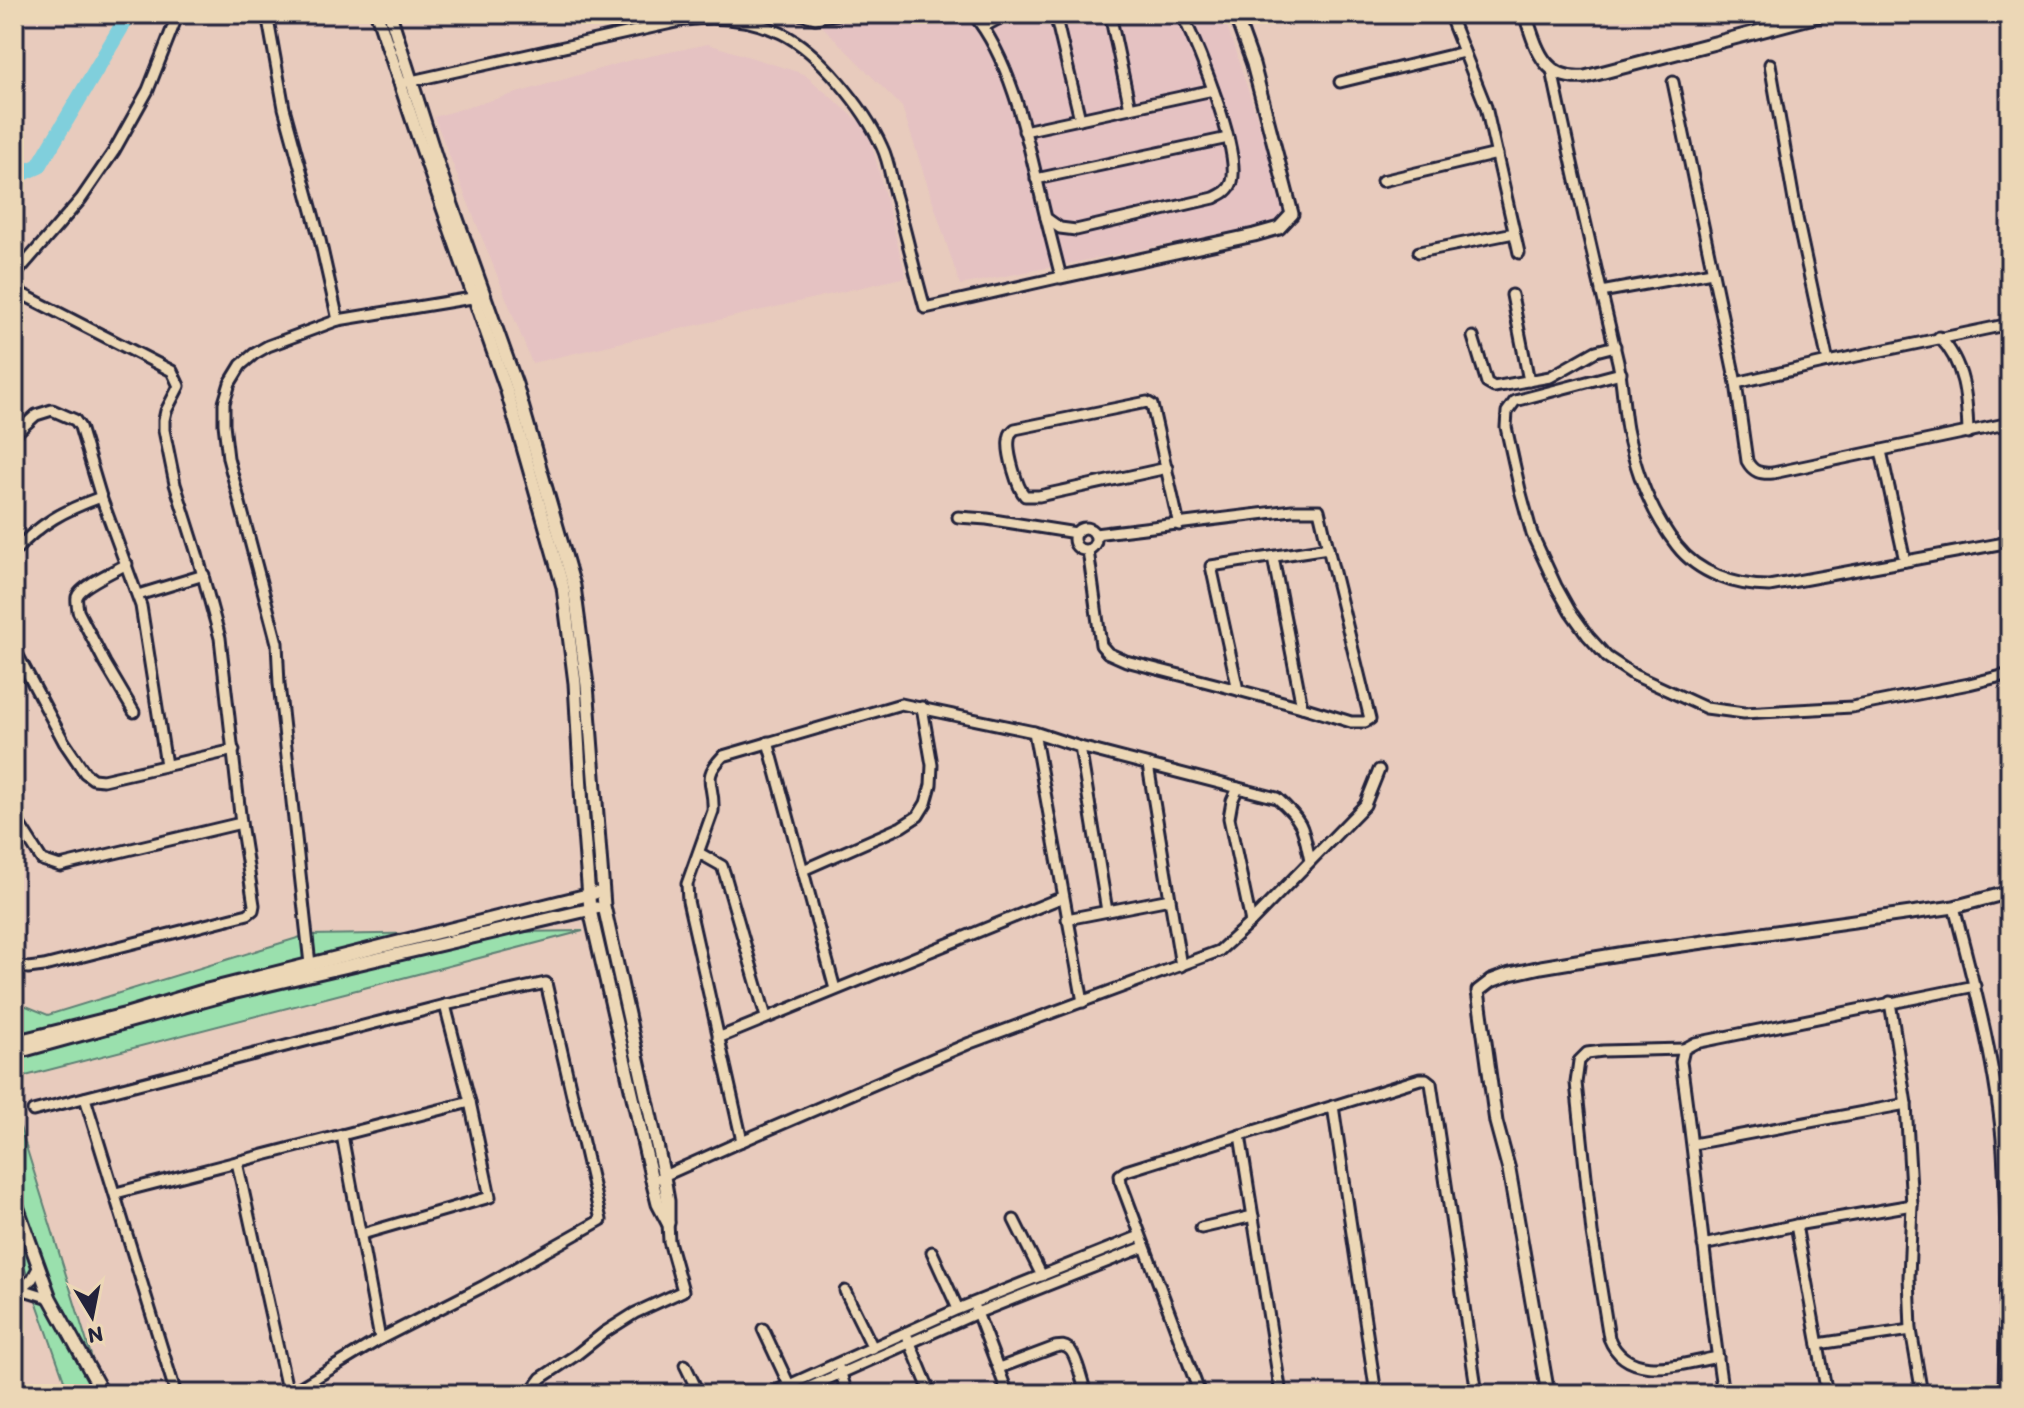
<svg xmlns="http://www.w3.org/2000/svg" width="2024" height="1408" font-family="Itim,sans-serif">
	<rect width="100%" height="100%" fill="#e8cbbd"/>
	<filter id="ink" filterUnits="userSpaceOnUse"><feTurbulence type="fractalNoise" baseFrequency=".0125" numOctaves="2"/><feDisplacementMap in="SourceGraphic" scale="16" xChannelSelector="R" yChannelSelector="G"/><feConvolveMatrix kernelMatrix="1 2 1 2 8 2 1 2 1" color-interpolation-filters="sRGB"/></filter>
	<g filter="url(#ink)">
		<g fill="#e5c2c2">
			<path d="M672,14H1223L1291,220L960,285L902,107L815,19L674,23Z"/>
			<path d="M708,44L804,74L868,129L906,277L532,363L434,117L627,61Z"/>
		</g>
		<g fill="#9ae0ad" stroke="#5e8174" stroke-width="2">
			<path d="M583,931L14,1079V1001L48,1015L307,935Z"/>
			<path d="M14,1093L20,1127L103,1394H69L14,1238Z"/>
		</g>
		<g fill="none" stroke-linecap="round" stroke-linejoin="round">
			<path stroke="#80cfdc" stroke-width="16" d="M14,177L39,166L129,14"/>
			<defs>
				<g id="minor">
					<path d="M267,14L284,108L320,240L338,320"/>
					<path d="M799,14L815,18L839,14"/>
					<path d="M973,14C1016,66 1030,154 1046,218L1060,228L1076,230L1214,198C1222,194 1229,191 1232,182C1241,149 1197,46 1182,14"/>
					<path d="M1055,14L1080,119"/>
					<path d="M1110,14L1130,108"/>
					<path d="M1449,14L1486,107L1519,253"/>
					<path d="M983,27L1007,14"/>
					<path d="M1770,64L1797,218L1828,362"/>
					<path d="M1552,70C1572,168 1595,265 1618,362C1623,384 1623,407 1627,429C1635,469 1651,513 1677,546C1698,573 1735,586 1769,586L2010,542"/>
					<path d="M407,82L685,20C718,16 751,19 781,33C819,51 865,109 882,147C889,161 891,179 895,194C906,232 914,270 925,308L1061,277L1046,218"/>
					<path d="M1340,82L1464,52"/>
					<path d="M1673,82L1736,383L1747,461C1753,472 1760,474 1773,473L2010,423"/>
					<path d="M1024,131L1213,90"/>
					<path d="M1036,179L1228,138"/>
					<path d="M1382,181L1497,154"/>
					<path d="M1419,252L1514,233"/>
					<path d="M14,276L81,199L114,151L148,90L178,14"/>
					<path d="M14,277L15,284L22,294L172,371L179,386L166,411L164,420V430L175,484L197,554L220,638L241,823L254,905L253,910L248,914L44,966L28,968L14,965"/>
					<path d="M1601,292L1712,272"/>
					<path d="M1512,295L1529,381"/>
					<path d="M1473,337L1487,383L1494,387L1550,377L1596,351L1615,346"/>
					<path d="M1939,337C1965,363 1967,398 1968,433"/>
					<path d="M1621,373L1515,401L1507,412L1506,427L1520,490L1532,534L1556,586L1570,611L1588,636L1607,657L1634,675L1706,708L1744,713L1852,707L1969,684L2010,674"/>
					<path d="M1736,383L1828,362L2005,325"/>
					<path d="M14,435L36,415L52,410L75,420L80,427L101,497L141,606L166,765"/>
					<path d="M1881,451L1905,561"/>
					<path d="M1167,468L1039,496H1025C1017,488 1007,452 1009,440C1010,433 1010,434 1015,429L1147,402L1152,405L1179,525"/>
					<path d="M958,517L987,519L1076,533"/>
					<circle cx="1085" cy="539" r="11"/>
					<path d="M1095,534L1292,510H1319L1328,548"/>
					<path d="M1328,548L1370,719L1365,722H1351L1302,707L1238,690L1211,566Z"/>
					<path d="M1088,550L1101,645L1108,653L1126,661L1238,690"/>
					<path d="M14,552C40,523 65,510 101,497"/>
					<path d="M1273,557L1302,707"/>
					<path d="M127,564C116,570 80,586 77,597C76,601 78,608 78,611L105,663L134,712"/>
					<path d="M138,595L204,575"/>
					<path d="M14,648L64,742L85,773L93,779L103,780L234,750"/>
					<path d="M1034,732L901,704L723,756C700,780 715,782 713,811L687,884L688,901L742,1141L970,1043L1219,951L1251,922L1365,805L1379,770"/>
					<path d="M768,742L835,989"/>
					<path d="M1080,747L1107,911"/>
					<path d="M1148,765L1181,966"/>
					<path d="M1238,788L1232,801L1229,818L1251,922"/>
					<path d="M14,816L42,860L60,866L241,823"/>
					<path d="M699,853L722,866L725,875L766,1017"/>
					<path d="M803,870L901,827L918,816L926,803L931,785L932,765L922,707"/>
					<path d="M1954,907C1975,987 1997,1068 2003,1151C2008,1232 2005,1313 2004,1394"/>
					<path d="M1067,919L1170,899"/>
					<path d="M310,964L279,684L277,643L228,458L224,424V403L230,383L241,365L254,354L268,346L338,320L478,297"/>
					<path d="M1083,1002L1034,732L1080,747L1277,798C1304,822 1303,827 1310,861"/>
					<path d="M1890,1002L1906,1104L1912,1205L1909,1277L1911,1330L1922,1394"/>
					<path d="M718,1038L1063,897"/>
					<path d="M1684,1049L1603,1051L1587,1053L1579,1061L1576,1083L1592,1233L1609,1338C1627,1383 1681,1364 1718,1357"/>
					<path d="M85,1098L176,1394"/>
					<path d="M1333,1106L1376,1394"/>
					<path d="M33,1111L445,1005L546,983L601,1220L484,1286L380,1339L289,1394"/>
					<path d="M342,1135L380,1339"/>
					<path d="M1240,1135L1281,1394"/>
					<path d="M1693,1144L1906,1104"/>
					<path d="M237,1162L288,1394"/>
					<path d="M659,1178L742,1141"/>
					<path d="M116,1193L470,1102"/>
					<path d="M1014,1220L1042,1276"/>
					<path d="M1796,1225L1827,1394"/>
					<path d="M1201,1228L1253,1216"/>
					<path d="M362,1234L490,1197L470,1102L445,1005"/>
					<path d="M1703,1245L1796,1225L1912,1205"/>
					<path d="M932,1252L958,1309"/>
					<path d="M21,1289L32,1279L38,1268"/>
					<path d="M14,1291L21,1289L50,1298"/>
					<path d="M845,1291L873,1348"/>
					<path d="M976,1310L1008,1394"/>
					<path d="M763,1329L790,1387"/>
					<path d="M908,1338L931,1394"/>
					<path d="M1818,1344L1911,1330"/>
					<path d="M685,1365L699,1394"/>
					<path d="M999,1368L1055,1347C1061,1346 1064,1345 1069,1349C1076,1354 1083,1384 1086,1394"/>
					<path d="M840,1370L847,1394"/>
					<path d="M529,1394L541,1378L576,1355L605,1332L635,1313L683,1291L669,1241L668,1223"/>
					<path d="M769,1394L958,1309L1140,1236"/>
					<path d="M794,1394L977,1313L1144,1247"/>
					<path d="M1200,1394L1121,1183L1120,1175L1126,1171L1420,1079H1426L1431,1083L1477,1394"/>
					<path d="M1723,1394C1706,1284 1697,1172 1681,1062L1684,1049L1695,1043L1975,986"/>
				</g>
				<g id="tertiary">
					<path d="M377,14L418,137L506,388L563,587L575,683L582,807L590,910L652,1180L658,1204L668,1223"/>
					<path d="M390,14L441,174L516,384L574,586L587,685L604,906L664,1177L668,1201V1222"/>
					<path d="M1525,14C1536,47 1543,81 1585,77L1825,14"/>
					<path d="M1061,277L1254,235L1279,228L1292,214L1253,64L1235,14"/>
					<path d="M14,1042L127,1014L203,991L595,893"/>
					<path d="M14,1053L232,993L596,908"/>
					<path d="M14,1198L50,1298L103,1394"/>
					<path d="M1548,1394L1509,1170L1496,1122L1478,991L1491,981L1510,974L1541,967L1625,953L1954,907L2010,892"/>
				</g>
			</defs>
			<use href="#minor" stroke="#22223b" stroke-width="15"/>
			<use href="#tertiary" stroke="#22223b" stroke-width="17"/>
			<use href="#minor" stroke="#ecd7b6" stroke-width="9"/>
			<use href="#tertiary" stroke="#ecd7b6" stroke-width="11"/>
		</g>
	</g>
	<rect width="2024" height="1408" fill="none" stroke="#ecd7b6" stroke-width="48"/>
	<rect x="24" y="24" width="1976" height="1360" fill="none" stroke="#22223b" stroke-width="3" filter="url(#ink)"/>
	<g transform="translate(92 1316) rotate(170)" stroke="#ecd7b6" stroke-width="6" paint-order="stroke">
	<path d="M0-6L14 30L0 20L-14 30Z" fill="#22223b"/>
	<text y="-12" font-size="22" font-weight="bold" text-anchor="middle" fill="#22223b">N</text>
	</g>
</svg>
